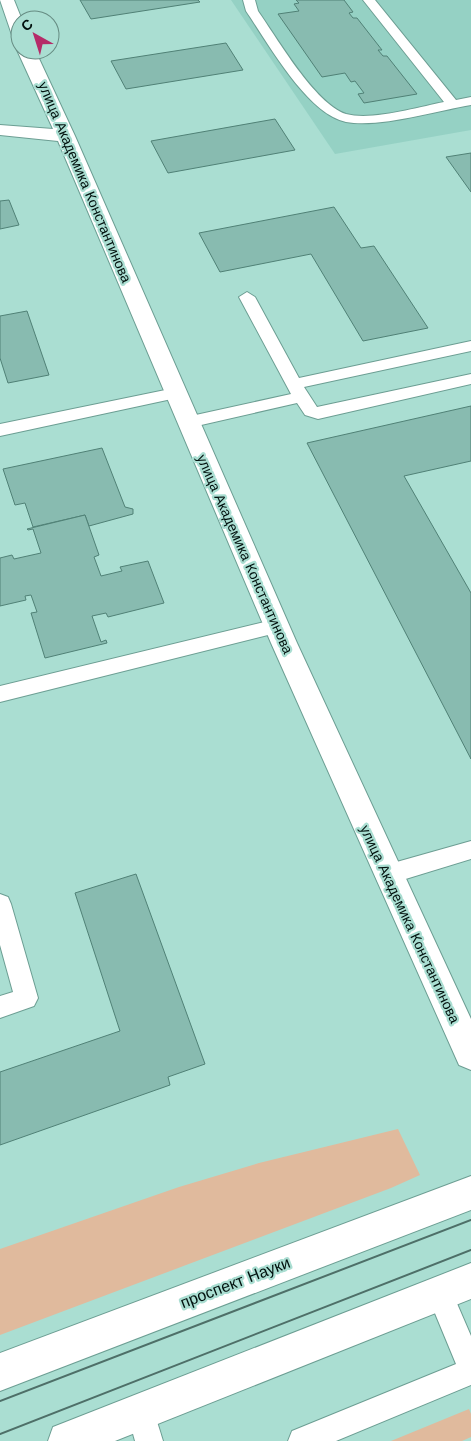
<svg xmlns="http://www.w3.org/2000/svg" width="471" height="1441" font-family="'Work Sans',sans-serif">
	<rect width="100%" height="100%" fill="#aaded2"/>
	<path fill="#95d1c4" d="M231,0H471V130L335,154Z"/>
	<g fill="#e0ba9d">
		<path d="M398,1129L420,1175L391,1188L0,1335V1249L179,1187L259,1163Z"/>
		<path d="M469,1409L471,1414V1437L462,1441H391Z"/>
	</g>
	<g fill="#88bbb0" stroke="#508176">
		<path d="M80,0H198L200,2L91,19Z"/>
		<path d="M296,0H344L353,12L349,13L353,18H357L382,50H378L383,56H387L417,94L364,103L358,94L364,93L355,81L351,82L345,73L322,77L278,14L299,11L294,4L299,3Z"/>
		<path d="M226,43L243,70L126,89L111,61Z"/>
		<path d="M275,119L295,150L168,173L151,141Z"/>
		<path d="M471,153V192L446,157Z"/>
		<path d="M9,200L19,225L0,229V201Z"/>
		<path d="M334,207L361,248L374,246L428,328L363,341L311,254L220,272L199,233Z"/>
		<path d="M27,311L49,375L8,383L0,358V316Z"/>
		<path d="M471,406V461L404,476L471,593V759L307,443Z"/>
		<path d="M102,448L125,507L133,509V514L89,526L85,515L33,527L25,503L15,505L3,469Z"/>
		<path d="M85,515L99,555L94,557L101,576L122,571L120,567L148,561L164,603L108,617L106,613L92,616L101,642L106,640L107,643L45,658L31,613L37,612L31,595L25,596L26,600L0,606V558L12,555L14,559L41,553L33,529L28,530L27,529Z"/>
		<path d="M136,874L205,1064L168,1077L170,1085L0,1145V1072L120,1031L75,893Z"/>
	</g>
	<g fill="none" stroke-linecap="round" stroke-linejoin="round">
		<defs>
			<g id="lane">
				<path d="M243,0H255L258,11C277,38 315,104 346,114C372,121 418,107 444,102L363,0H375L456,100L471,97V105C436,111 380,128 346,122C307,114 268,43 246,11Z"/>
				<path d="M247,292L255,297L299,378L471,341V351L304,387L317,407L471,374V384L318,419L305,415L297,403L188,428L182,426L180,422L182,418L291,394L239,297Z"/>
				<path d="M175,388L181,389L183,393L181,397L0,436V424Z"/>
				<path d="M277,619L284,621L286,626L284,631L0,702V686Z"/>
				<path d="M471,841V859L386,885L378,882L375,875L378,868L386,865Z"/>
				<path d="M0,894L8,897L11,904L38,998L34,1006L0,1018V996L13,992L0,945Z"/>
				<path d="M440,1281L449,1285L471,1336V1385L336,1441H288L292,1431L456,1364L427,1294L431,1285Z"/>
				<path d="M141,1398L151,1402L163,1441H135L127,1412L131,1402Z"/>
			</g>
			<g id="street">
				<path d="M0,0H14L22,20H20V40L14,39L12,35Z"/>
				<path d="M20,46V50H35L75,136L297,643L471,1019V1070L459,1065L271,643L58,141L0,135V125L53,129L17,50Z"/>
			</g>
			<g id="secondary">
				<path d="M471,1176V1210L0,1391V1353Z"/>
				<path d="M471,1263V1299L115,1441H48L53,1427Z"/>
			</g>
		</defs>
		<use href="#lane" stroke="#6c9e93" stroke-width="2"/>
		<use href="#street" stroke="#6c9e93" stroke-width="2"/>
		<use href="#secondary" stroke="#6c9e93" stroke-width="2"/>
		<use href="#lane" fill="#fff" fill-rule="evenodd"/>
		<use href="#street" fill="#fff" fill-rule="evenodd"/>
		<use href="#secondary" fill="#fff" fill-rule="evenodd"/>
		<g stroke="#4e6f68" stroke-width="2">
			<path d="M0,1401L471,1220"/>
			<path d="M0,1434L471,1250"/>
		</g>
	</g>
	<g text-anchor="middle" stroke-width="4.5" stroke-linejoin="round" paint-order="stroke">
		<g font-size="14" fill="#00100d" stroke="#aaded2">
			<text transform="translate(85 182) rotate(67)" y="5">улица Академика Константинова</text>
			<text transform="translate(245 554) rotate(66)" y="5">улица Академика Константинова</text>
			<text transform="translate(410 924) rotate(65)" y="5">улица Академика Константинова</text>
		</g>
		<g font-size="16" fill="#00100d" stroke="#aaded2">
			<text transform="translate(235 1282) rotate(-21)" y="6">проспект Науки</text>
		</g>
	</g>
	<g transform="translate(35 35) rotate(321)"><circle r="24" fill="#aaded2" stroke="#668c83"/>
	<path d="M0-4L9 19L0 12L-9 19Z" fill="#b52b68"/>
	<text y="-8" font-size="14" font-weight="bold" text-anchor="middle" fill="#00100d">С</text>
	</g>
</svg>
